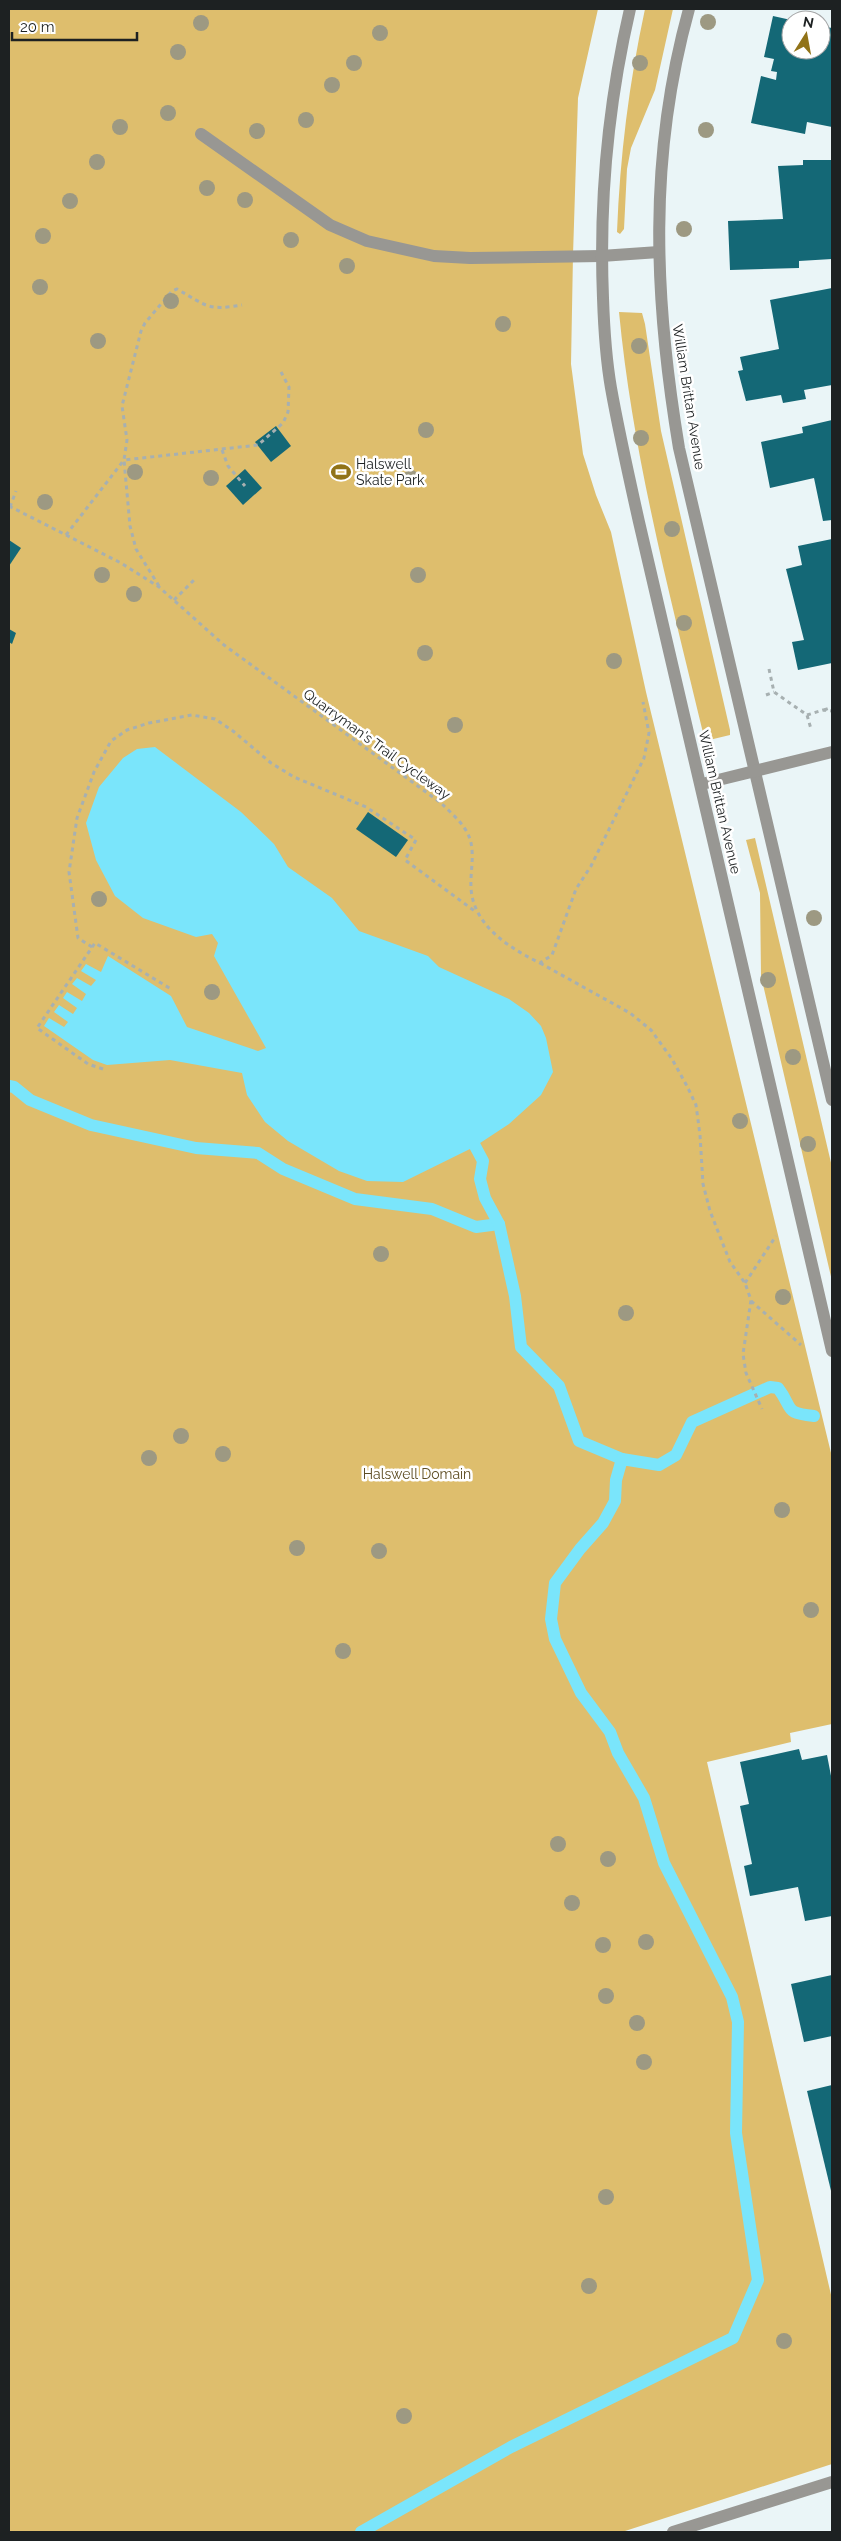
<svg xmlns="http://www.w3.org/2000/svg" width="841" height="2541" font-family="Raleway,sans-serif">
	<rect width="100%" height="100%" fill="#eaf5f7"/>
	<g fill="#debe6d">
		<path d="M9,9H598L578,98L573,255L571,364L583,454L596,495L611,532L646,692L832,1457V1724L790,1733L791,1742L707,1762L832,2299V2464L622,2532H9Z"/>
		<path d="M645,9H673L655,90L631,148L627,169L624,229L620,234L617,232C620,156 629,83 645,9Z"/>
		<path d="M619,312L642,313L645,324L661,431L730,730V735L705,741C671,599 633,458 619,312Z"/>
		<path d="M755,838L832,1167V1281L761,976L760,893L746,840Z"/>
	</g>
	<path fill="#7ae5fb" d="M155,747L241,812L274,844L288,867L332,898L359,931L428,956L439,967L509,999L529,1013L541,1026L546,1038L553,1072L541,1095L509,1124L474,1147L403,1182L367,1181L339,1171L288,1141L265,1122L247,1095L242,1073L170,1060L107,1065L93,1060L44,1026L49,1018L64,1027L68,1022L54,1012L59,1005L73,1014L77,1008L63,998L67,992L82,1001L86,994L72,984L77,978L91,986L96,980L81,971L86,964L101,972L108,956L171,996L187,1027L258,1051L266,1048L214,956L218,943L212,934L196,937L143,918L115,896L96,860L86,823L99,787L123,758L137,749Z"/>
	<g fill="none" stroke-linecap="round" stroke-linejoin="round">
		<g stroke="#7ae5fb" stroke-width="12">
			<path d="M9,1086L14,1087L30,1100L91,1125L196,1148L258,1153L283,1169L355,1199L432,1209L476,1227L499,1224"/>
			<path d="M475,1146L483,1161L480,1179L485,1198L499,1224L515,1296L521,1347L559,1386L579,1441L622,1459"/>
			<path d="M361,2532L511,2447L733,2338L758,2280L736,2133L738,2022L732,1997L664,1863L644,1798L618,1753L610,1732L581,1693L555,1639L551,1619L555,1583L580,1549L603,1523L615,1501L616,1480L622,1459L659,1465L676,1455L692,1422L770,1387L778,1388C794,1409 783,1413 814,1416"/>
		</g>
	</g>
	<g fill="#146876">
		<path d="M773,16L791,20V50H821V26L832,28V127L807,122L805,134L751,123L761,76L776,80L777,72L771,71L774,59L764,57Z"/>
		<path d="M803,160H832V259L799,261V268L730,270L728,221L783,219L778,166L803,165Z"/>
		<path d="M832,288V385L804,390L806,399L783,403L781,395L746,401L738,371L743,370L740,357L779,349L770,300Z"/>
		<path d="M832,420V520L823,521L814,478L770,488L761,442L803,433L802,427Z"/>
		<path d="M276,426L291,446L271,462L255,442Z"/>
		<path d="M245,469L262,488L243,505L226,486Z"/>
		<path d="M832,539V663L798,670L792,642L804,640L786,569L802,565L798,546Z"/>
		<path d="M9,540L21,548L9,566Z"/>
		<path d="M9,629L16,633L12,644L9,642Z"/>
		<path d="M368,812L408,840L396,857L356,829Z"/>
		<path d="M799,1749L802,1760L827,1755L832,1781V1916L805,1921L798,1887L750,1896L744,1866L752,1864L740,1806L749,1804L740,1762Z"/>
		<path d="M832,1975V2036L804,2042L791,1984Z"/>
		<path d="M832,2085V2195L807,2091Z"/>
	</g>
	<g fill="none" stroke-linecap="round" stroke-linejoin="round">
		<g stroke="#a7b0b1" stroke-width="3" stroke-dasharray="4 4" stroke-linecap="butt">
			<path d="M222,450L228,466L245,486"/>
			<path d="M9,506L121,563L159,587L224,645L441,803C450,812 462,822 468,834C476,851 470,870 471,888C473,925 509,948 540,963L552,955L576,889L591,866L644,758L649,733L643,702"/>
			<path d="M10,507L16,491"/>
			<path d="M66,535L124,460L127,440L122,406L141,331L145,323L172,291L177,289C207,306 207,311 242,305"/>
			<path d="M159,586L136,549L130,526L124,460L258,445L283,423L288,412L289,387L281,372"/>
			<path d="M174,600L195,579"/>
			<path d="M769,669L774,692L807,715L811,729"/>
			<path d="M766,695L774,692"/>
			<path d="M824,710L832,707"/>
			<path d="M807,715L823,710L832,711"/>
			<path d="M92,947L78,938L69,872L77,818L94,772L111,741L127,730L149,723L192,715L215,719L233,731L271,763L294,777L366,807L416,840L405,860L476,912"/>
			<path d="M540,963L630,1013L651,1030L672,1059L687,1086L696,1105L700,1135L703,1184L710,1211L730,1262L745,1283L751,1300L743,1354L746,1373L762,1409"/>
			<path d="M103,1069L88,1064L37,1028L95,943L171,989"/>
			<path d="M745,1283L776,1236"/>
			<path d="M751,1301L801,1345"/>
		</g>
		<path stroke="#989793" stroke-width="12" d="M201,134L330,225L367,241L434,256L470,258L601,256"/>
		<g stroke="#989793" stroke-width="12">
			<path d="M630,9C608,104 599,200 603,298C604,328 606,359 611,388C619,433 629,477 639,522L832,1351"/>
			<path d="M689,9C648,157 654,298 679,448L832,1100"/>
			<path d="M601,256L659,252"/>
			<path d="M702,784L832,752"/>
			<path d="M673,2532L832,2482"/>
		</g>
	</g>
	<g fill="#9d9982">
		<circle cx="708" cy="22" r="8"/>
		<circle cx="201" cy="23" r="8"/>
		<circle cx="380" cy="33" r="8"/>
		<circle cx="178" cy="52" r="8"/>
		<circle cx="354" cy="63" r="8"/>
		<circle cx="640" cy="63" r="8"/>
		<circle cx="332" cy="85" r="8"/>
		<circle cx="168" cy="113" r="8"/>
		<circle cx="306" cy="120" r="8"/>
		<circle cx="120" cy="127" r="8"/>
		<circle cx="706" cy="130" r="8"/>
		<circle cx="257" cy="131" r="8"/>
		<circle cx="97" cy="162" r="8"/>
		<circle cx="207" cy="188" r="8"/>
		<circle cx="245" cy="200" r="8"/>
		<circle cx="70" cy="201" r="8"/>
		<circle cx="684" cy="229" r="8"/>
		<circle cx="43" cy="236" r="8"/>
		<circle cx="291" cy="240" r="8"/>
		<circle cx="347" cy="266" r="8"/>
		<circle cx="40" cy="287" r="8"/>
		<circle cx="171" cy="301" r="8"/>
		<circle cx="503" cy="324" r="8"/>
		<circle cx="98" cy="341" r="8"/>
		<circle cx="639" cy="346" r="8"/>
		<circle cx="426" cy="430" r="8"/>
		<circle cx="641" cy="438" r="8"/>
		<circle cx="135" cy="472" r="8"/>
		<circle cx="211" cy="478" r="8"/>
		<circle cx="411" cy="478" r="8"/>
		<circle cx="45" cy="502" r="8"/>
		<circle cx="672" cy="529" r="8"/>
		<circle cx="102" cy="575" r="8"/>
		<circle cx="418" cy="575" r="8"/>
		<circle cx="134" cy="594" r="8"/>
		<circle cx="684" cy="623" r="8"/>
		<circle cx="425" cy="653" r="8"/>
		<circle cx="614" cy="661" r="8"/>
		<circle cx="455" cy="725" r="8"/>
		<circle cx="99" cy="899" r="8"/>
		<circle cx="814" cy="918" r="8"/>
		<circle cx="768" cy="980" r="8"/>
		<circle cx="212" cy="992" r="8"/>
		<circle cx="793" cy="1057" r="8"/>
		<circle cx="740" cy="1121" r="8"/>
		<circle cx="808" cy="1144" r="8"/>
		<circle cx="381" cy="1254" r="8"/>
		<circle cx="783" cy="1297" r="8"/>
		<circle cx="626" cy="1313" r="8"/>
		<circle cx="181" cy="1436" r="8"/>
		<circle cx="223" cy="1454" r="8"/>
		<circle cx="149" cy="1458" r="8"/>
		<circle cx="782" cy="1510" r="8"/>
		<circle cx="297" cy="1548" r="8"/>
		<circle cx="379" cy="1551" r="8"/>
		<circle cx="811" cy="1610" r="8"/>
		<circle cx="343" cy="1651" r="8"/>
		<circle cx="558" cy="1844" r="8"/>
		<circle cx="608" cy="1859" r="8"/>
		<circle cx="572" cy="1903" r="8"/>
		<circle cx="646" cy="1942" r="8"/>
		<circle cx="603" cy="1945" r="8"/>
		<circle cx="606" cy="1996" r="8"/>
		<circle cx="637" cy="2023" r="8"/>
		<circle cx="644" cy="2062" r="8"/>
		<circle cx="606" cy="2197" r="8"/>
		<circle cx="589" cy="2286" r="8"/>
		<circle cx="784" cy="2341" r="8"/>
		<circle cx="404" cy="2416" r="8"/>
	</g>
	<defs>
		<symbol id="stadium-bare" viewBox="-9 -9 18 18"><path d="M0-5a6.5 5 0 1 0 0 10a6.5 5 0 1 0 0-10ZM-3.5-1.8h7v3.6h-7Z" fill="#917318" stroke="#fff" stroke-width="2.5" paint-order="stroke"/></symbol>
	</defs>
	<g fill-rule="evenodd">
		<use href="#stadium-bare" x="327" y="458" width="28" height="28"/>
	</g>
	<g text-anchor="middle" stroke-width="5" stroke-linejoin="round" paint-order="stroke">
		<g font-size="14" fill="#1d2122" stroke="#fff">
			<text transform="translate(689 397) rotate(81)" y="5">William Brittan Avenue</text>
			<text transform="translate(377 744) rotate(36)" y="5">Quarryman's Trail Cycleway</text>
			<text transform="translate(720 802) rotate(77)" y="5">William Brittan Avenue</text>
		</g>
		<g font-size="14" fill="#1d2122" stroke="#fff" text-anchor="start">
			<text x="356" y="469">Halswell<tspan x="356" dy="16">Skate Park</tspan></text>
		</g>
		<g font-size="14" fill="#5e4d23" stroke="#fff">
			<text x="417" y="1479">Halswell Domain</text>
		</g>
	</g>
	<rect width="841" height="2541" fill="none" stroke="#1d2122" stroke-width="20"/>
	<g transform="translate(806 35) rotate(11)"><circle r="24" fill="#ffffff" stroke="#a5a6a7"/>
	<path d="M0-4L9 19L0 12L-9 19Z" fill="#917318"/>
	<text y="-8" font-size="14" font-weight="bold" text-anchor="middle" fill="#1d2122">N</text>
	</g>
	<path d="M12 32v8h125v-8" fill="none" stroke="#1d2122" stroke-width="2.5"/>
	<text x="20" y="32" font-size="15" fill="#1d2122" stroke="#ffffff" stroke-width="4" paint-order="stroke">20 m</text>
</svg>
